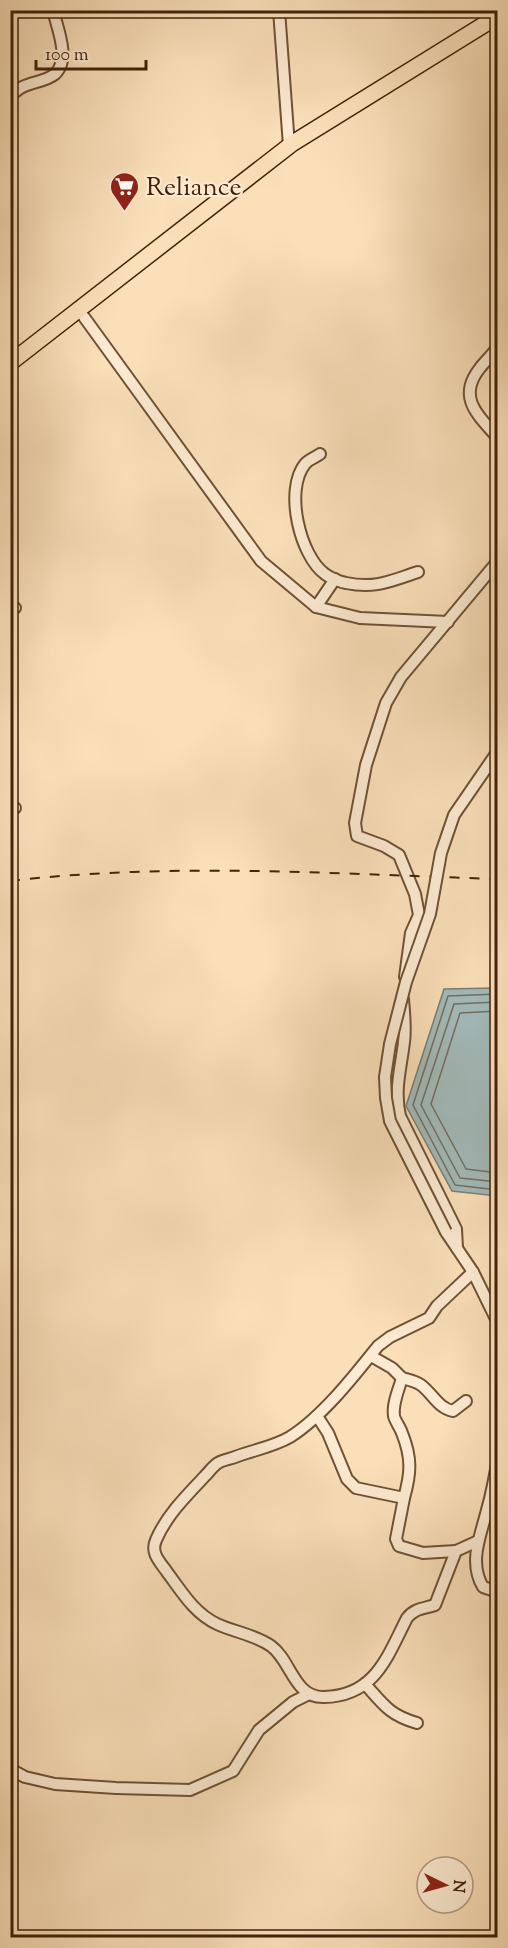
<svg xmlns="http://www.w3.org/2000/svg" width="508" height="1948" font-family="'Sorts Mill Goudy',serif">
	<rect width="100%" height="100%" fill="#fadfb9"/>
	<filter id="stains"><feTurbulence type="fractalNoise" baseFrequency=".00333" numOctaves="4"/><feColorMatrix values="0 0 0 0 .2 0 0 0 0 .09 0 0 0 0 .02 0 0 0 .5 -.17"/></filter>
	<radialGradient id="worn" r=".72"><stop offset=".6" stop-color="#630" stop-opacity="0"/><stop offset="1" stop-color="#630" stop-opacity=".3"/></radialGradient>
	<path fill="#a2baba" stroke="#7b7e73" stroke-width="1.5" d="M497,988V1196L452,1191L406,1106L444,989Z"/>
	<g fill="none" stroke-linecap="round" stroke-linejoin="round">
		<g stroke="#726e61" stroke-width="1.5">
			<path d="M498,994L448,996L413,1105L455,1185L498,1190"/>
			<path d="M498,1002L454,1004L421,1105L460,1178L498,1182"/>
			<path d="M498,1011L460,1013L431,1104L466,1169L498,1173"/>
		</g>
		<defs>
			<g id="minor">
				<path d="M279,10L289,146"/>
				<path d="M10,98C16,89 23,86 33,83C40,81 49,79 55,74C71,59 57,28 53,10"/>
				<path d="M84,317L261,561L316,607L360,618L448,622"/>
				<path d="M498,346C493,355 486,360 480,368C456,398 479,416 498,438"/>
				<path d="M320,454C316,457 308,460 305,464C284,490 300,556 325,574C330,578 340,582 346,583C376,589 390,581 418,572"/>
				<path d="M10,604L15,608"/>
				<path d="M316,607L335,579"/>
				<path d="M10,808H15"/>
				<path d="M405,977L411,933L419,915L415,894L399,855L384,846L357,836L355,823L366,765L386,703L401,677L498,561"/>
				<path d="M403,999C404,1013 406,1028 404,1042C401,1068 394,1090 400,1116L456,1229L457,1248"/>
				<path d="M446,1232L473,1272L498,1323"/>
				<path d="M473,1272L437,1306L429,1318L390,1337L378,1346C354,1376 322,1417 290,1437C273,1447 253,1450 235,1457C230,1459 222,1460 218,1463C213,1466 209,1472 205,1476C187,1495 166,1516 156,1540C150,1553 160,1562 167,1572C182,1592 194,1613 217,1624C234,1632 256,1635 271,1646C291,1660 294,1698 324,1697C375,1696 387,1657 407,1618C415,1608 423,1609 435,1605L456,1551L478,1541"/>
				<path d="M402,1378C409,1380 415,1381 421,1385C433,1394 438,1408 453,1411L466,1401"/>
				<path d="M317,1416L328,1433L347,1479L356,1488L404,1498C411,1473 412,1458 402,1433C400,1427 395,1421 394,1416C392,1404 399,1389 402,1378L392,1368L371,1356"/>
				<path d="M498,1458C495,1476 492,1493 487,1510C481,1535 468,1562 483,1587L498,1592"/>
				<path d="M404,1498L396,1539L399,1546L423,1553L456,1551"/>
				<path d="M365,1684C383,1704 389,1715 417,1723"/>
				<path d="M10,1769L25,1777L55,1784L116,1788L190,1790L233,1771L259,1730L293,1702L309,1694"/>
			</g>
			<path id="highway" d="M10,363L293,143L498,16"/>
		</defs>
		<use href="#minor" stroke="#6f5234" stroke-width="14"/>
		<use href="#highway" stroke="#412308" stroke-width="18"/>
		<use href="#minor" stroke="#fcead2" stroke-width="10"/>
		<use href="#highway" stroke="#fadfb9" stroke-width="15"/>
		<path stroke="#412308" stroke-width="2" stroke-dasharray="10 10" stroke-linecap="butt" d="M10,881C172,862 335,874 498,879"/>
		<defs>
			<path id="minor-bridge" d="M446,1232L390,1121L386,1098L385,1077L390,1044L406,982L430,914L441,853L454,815L498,751"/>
		</defs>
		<use href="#minor-bridge" stroke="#6f5234" stroke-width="14" stroke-linecap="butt"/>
		<use href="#minor-bridge" stroke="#fcead2" stroke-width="10"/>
	</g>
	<defs>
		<symbol id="supermarket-pin" viewBox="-11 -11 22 30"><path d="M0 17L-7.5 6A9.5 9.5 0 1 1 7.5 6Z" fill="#8f2418" stroke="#fcead2"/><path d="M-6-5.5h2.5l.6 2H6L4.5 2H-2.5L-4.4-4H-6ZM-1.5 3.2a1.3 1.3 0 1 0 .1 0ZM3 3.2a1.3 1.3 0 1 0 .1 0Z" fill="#fff"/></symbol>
	</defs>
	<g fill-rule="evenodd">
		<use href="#supermarket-pin" x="108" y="170" width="33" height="45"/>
	</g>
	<g text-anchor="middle" stroke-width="4.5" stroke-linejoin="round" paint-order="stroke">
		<g font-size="26" fill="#412308" stroke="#fcead2" text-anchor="start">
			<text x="146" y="195">Reliance</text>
		</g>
	</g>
	<rect width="508" height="1948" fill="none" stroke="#fadfb9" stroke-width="36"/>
	<rect x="12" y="12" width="484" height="1924" fill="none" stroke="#412308" stroke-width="3"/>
	<rect x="18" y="18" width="472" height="1912" fill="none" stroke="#412308" stroke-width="1.5"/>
	<g transform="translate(445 1885) rotate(95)"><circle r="28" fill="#fcead2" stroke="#b19a81" stroke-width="1.5"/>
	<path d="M0-4.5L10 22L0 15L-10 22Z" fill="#8f2418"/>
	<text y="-9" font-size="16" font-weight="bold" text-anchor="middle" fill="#412308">N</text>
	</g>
	<path d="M36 60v9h110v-9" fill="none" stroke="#412308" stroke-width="3"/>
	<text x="45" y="60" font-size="18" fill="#412308" stroke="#fcead2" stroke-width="4.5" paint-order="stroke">100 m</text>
	<rect width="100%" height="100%" filter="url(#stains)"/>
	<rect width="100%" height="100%" fill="url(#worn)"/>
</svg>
